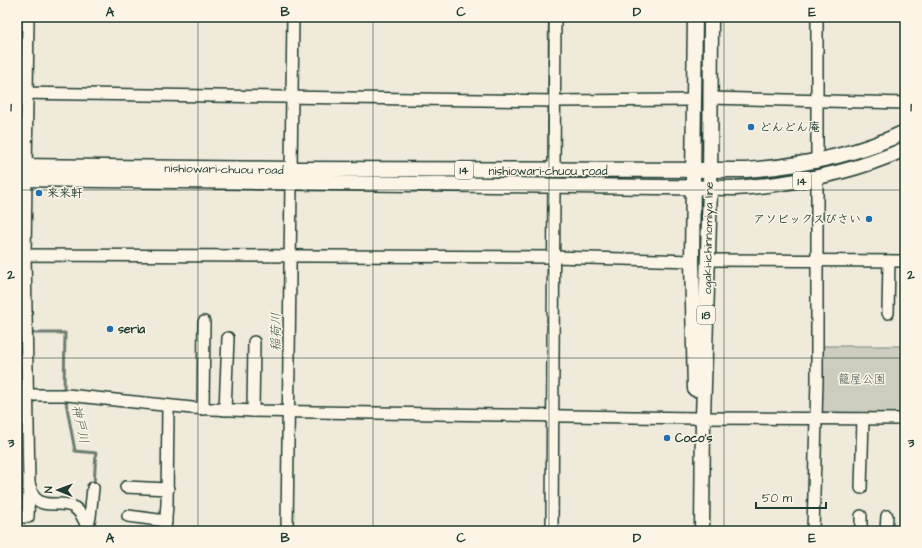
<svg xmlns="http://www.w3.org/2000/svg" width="922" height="548" font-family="'Architects Daughter','Klee One',sans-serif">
	<rect width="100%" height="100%" fill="#efeada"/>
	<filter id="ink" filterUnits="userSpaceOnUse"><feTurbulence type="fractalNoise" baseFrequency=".025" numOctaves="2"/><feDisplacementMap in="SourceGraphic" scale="8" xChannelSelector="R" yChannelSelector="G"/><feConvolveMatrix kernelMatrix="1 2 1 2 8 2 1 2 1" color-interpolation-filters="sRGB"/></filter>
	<g filter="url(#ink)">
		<path fill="#cccdbf" stroke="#76857a" d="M820,346H905V413L819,412Z"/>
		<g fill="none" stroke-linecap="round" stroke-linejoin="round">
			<g stroke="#6c7d71" stroke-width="3">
				<path d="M33,333H65L64,388"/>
				<path d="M66,402L75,451L96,453L94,484"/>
			</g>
			<defs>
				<g id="minor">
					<path d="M817,17V162"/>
					<path d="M17,93L555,101L694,100"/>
					<path d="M710,98L905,103"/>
					<path d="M291,169L293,17"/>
					<path d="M554,171L555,17"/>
					<path d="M17,255L554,257L692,261"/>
					<path d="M708,260L905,261"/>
					<path d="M888,313L889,261"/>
					<path d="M17,395H67L192,408L253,411L696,418L905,419"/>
					<path d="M203,409L204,322"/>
					<path d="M225,410L228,338"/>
					<path d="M253,411L254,342"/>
					<path d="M30,486C31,490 32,495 35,498C50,514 75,488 87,528"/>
					<path d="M126,487L168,489"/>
					<path d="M861,488L863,419"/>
					<path d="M128,516L166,521"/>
					<path d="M17,517H28L29,484L25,255L28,17"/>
					<path d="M87,529L90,517L93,488"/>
					<path d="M165,531L167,504L168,406"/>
					<path d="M287,531L291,182"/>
					<path d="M552,531L554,185"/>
					<path d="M813,531L817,380V178"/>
					<path d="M861,531V516"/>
					<path d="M886,531L887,516"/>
				</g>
				<g id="major">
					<path d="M17,166L291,169L746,170C801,166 855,156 905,132"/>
					<path d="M17,179L735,188C794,184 851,174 905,149"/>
					<path d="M695,389L692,261L695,17"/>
					<path d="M702,531L703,418L710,188L711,17"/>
				</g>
			</defs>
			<use href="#minor" stroke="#1f3d34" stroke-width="14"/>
			<use href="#major" stroke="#1f3d34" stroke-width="17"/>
			<use href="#minor" stroke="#fcf5e5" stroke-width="11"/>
			<use href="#major" stroke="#fcf5e5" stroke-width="14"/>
		</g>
	</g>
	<path fill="none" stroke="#1f3d34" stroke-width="1" stroke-opacity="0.55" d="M198,17V531M373,17V531M549,17V531M724,17V531M17,190H905M17,358H905"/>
	<g fill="#1f6fb2" stroke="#fcf5e5" stroke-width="1.5">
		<circle cx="751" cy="127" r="4"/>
		<circle cx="39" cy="193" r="4"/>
		<circle cx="869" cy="219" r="4"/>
		<circle cx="110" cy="329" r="4"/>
		<circle cx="667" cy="438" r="4"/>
	</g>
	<g text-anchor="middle" stroke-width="3" stroke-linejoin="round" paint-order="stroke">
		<g fill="#fcf5e5" stroke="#617469" stroke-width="1">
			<rect x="455" y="161" width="18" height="18" rx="3"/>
			<rect x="793" y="172" width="18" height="18" rx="3"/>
			<rect x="697" y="306" width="18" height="18" rx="3"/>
		</g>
		<g font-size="11" font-weight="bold" fill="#1f3d34">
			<text x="464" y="174">14</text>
			<text x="802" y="185">14</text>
			<text x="706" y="319">18</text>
		</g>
		<g font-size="12" font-weight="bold" fill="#1f3d34" stroke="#fcf5e5" text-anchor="start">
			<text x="759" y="131">どんどん庵</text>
			<text x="47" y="197">来来軒</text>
			<text x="861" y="223" text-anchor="end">アソビックスびさい</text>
			<text x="118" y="333">seria</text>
			<text x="675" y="442">Coco's</text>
		</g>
		<g font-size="12" fill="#1f3d34" stroke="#fcf5e5">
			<text transform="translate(224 169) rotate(1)" y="4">nishiowari-chuou road</text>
			<text x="548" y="175">nishiowari-chuou road</text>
			<text transform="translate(708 238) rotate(-89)" y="4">ogaki-ichinnomiya line</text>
		</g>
		<g font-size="12" fill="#425a50" stroke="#fcf5e5">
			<text x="862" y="383">籠屋公園</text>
		</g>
		<g font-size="13" font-style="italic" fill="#455d53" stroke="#fcf5e5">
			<text transform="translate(275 332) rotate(-89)" y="5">稲荷川</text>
			<text transform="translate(81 424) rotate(77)" y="5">神戸川</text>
		</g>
	</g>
	<rect width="922" height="548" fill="none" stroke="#fcf5e5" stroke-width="44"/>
	<g transform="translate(58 490) rotate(271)" stroke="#fcf5e5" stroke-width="3" paint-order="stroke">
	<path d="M0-3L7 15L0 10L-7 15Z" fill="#1f3d34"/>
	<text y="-6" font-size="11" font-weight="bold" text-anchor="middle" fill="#1f3d34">N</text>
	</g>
	<path d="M756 502v6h70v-6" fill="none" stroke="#1f3d34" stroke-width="2"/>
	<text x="762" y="502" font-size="12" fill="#1f3d34" stroke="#fcf5e5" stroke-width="3" paint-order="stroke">50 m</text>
	<rect x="22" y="22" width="878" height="504" fill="none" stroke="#1f3d34" stroke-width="1.5"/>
	<g font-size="13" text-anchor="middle" font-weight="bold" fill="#1f3d34">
		<text x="110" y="16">A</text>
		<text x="285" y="16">B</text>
		<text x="461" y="16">C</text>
		<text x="637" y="16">D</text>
		<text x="812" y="16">E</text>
		<text x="11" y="111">1</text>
		<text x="911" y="111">1</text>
		<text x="11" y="279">2</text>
		<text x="911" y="279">2</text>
		<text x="11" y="447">3</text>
		<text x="911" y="447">3</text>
		<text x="110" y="542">A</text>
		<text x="285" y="542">B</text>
		<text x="461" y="542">C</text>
		<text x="637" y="542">D</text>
		<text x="812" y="542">E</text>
	</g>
</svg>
